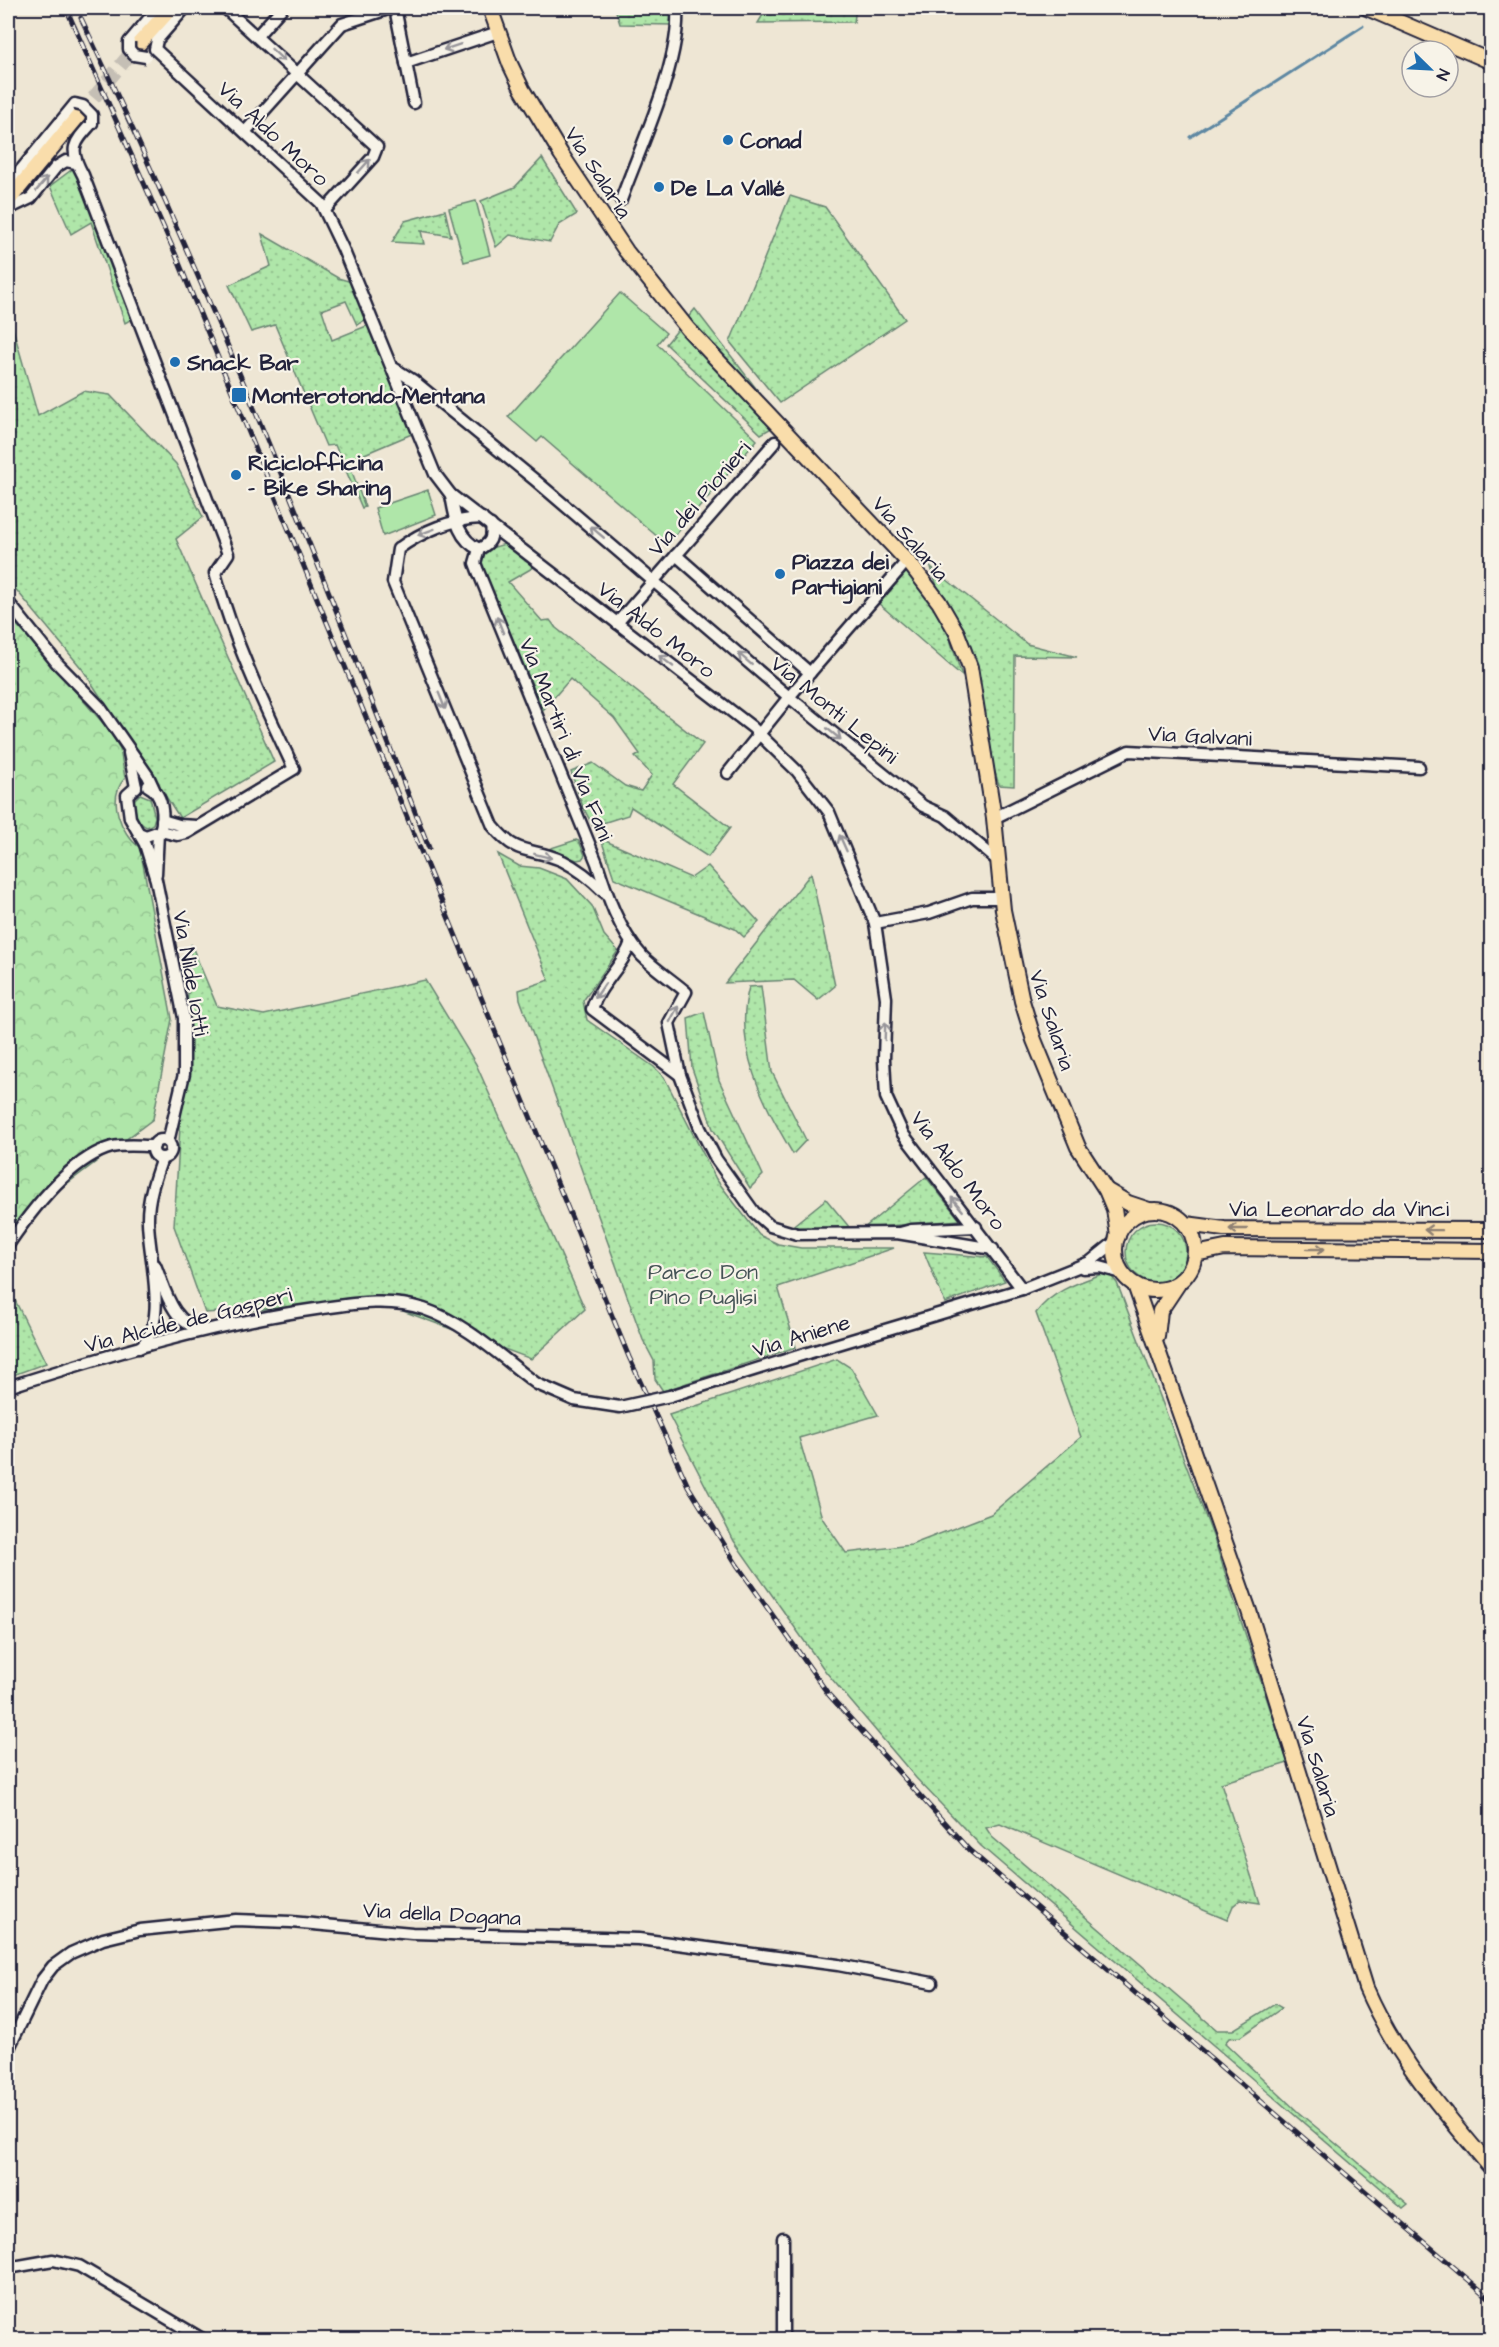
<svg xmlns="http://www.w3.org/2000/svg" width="1499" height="2347" font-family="'Architects Daughter',sans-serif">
	<defs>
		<pattern id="green-dots" width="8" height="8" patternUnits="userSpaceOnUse" patternTransform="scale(1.5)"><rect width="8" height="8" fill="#afe6a9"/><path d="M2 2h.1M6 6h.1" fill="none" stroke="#96c592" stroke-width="1.8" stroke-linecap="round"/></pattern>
		<pattern id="forest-crowns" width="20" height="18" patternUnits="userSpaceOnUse" patternTransform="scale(1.5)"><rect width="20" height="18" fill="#afe6a9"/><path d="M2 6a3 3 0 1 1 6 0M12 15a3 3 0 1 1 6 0" fill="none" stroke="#96c592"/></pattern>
	</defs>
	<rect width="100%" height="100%" fill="#eee6d4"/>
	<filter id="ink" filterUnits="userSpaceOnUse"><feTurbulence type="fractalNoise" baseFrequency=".0167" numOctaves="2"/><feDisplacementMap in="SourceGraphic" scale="12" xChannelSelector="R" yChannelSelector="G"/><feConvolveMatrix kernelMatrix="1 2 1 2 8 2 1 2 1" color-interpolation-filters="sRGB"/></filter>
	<g filter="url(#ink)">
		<g fill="url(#green-dots)" stroke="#688472" stroke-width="1.5">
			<path d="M615,8H671L673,25L620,24Z"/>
			<path d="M767,8H856L854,22L758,23Z"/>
			<path d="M542,158L577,214L559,225L550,242L510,235L496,247L481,201L515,187Z"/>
			<path d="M74,168L132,319L125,323L91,222L71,234L50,186Z"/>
			<path d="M790,196L825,207L905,319L780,403L730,342Z"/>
			<path d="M445,210L451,236L421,231L424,244L392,242L405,221Z"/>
			<path d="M262,234L338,278L352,282L368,318L357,325L346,301L322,310L332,340L369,325L414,433L348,461L365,507L362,508L335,445L326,446L275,325L251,332L229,285L271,266Z"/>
			<path d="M695,309L782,422L761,434L666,344Z"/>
			<path d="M8,311L38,416L83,391L110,395L176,464L203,517L176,539L274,762L180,818L83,670L8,580Z"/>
			<path d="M508,543L534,567L508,582L542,621L550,620L556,628L703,744L673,784L730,828L708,857L631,807L628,815L593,826L583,807L571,772L593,763L625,786L641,791L652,775L635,757L640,754L614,718L570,679L543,710L480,563L481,551Z"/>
			<path d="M908,567L944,621L962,676L878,603Z"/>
			<path d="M931,567L1027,644L1077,657L1015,656L1014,786L999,785Z"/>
			<path d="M140,794L150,798L155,817L153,824L147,827C136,823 135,811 134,800Z"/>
			<path d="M601,839L691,878L708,866L759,922L744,937L735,929L614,878Z"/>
			<path d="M576,840L579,841L585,855L582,859L577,860L548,849Z"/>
			<path d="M498,854L519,866L539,868L567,879L592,906L604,935L618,951L583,1001L587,1020L654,1067L664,1077L716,1179L759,1235L778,1244L801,1248H894L778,1287L796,1347L663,1391L655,1379L654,1361L643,1340L520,999L519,990L549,980Z"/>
			<path d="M811,873L835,986L818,1000L794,980L725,983Z"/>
			<path d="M191,944L217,1006L264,1015L425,980L476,1064L585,1309L531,1359L379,1302L205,1313L174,1226Z"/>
			<path d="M761,986L772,1072L806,1140L793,1154C763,1104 733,1046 749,987Z"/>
			<path d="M704,1012L719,1080L763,1175L750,1188L713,1129L692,1068L688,1018Z"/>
			<path d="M926,1177L960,1220L864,1228Z"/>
			<path d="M826,1199L850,1228H790Z"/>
			<circle cx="1156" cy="1252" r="30"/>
			<path d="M924,1252L987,1257L1005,1281L945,1303Z"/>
			<path d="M1102,1274L1111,1276L1117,1283L1213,1536L1288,1763L1221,1783L1260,1903L1240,1900L1233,1906L1227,1920L1000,1824L986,1828L992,1837L1217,2030H1233L1275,2004L1282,2008L1240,2037L1229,2038L1225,2043L1298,2112L1408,2204L1403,2208L981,1846L916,1778L826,1672L734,1541L669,1415L837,1359L851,1368L878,1415L799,1438L822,1518L846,1553L911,1545L991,1514L1081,1437L1036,1313C1052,1291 1077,1283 1102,1274Z"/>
			<path d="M8,1286L46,1363L8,1377Z"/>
		</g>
		<path fill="url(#forest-crowns)" stroke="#688472" stroke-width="1.5" d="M8,615L110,731L120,749L125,778C106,799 121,833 140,848L172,1019L153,1119L8,1228Z"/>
		<g fill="#afe6a9" stroke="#688472" stroke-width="1.5">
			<path d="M476,201L490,255L464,262L449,208Z"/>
			<path d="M620,293L666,333L657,344L757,440L667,545L542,437L537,442L508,417Z"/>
			<path d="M428,490L436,515L383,536L375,508Z"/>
		</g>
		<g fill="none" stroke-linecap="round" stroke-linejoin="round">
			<path stroke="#5d87a2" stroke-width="3" d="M1190,137L1363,26"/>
			<path stroke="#c5bfb5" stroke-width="14" stroke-dasharray="14 7" stroke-linecap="butt" d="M80,114L136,47"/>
			<defs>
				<g id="minor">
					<path d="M185,8L157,40L155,49L321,203L343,249L435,474L451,495L752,727L797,771L829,812L875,923L886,998L884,1059L886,1097L903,1134L1022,1289"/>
					<path d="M225,8L377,147L373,157L325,210"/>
					<path d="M395,8L414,103"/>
					<path d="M257,36L282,8"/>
					<path d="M129,42L158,8"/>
					<path d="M406,63L498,32"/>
					<path d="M92,123C74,143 68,148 83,175L228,554L215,573C234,642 264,705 294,769L187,833L177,835L160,831L146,836L141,834"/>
					<path d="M245,132L342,24L391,8"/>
					<path d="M8,192L20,171L75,104"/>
					<path d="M621,200C640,147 681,62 677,8"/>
					<path d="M8,209L31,198L56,167L66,161L76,163"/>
					<path d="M392,367L414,381L535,480L789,697L923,806L945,816L997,860"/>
					<path d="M451,495C455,516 457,539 479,549C491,543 493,538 491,525"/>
					<path d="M482,518C452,519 422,531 398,549L393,582L493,826C519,858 530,846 563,861C579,869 592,880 604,892"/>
					<path d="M479,549L475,563L478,571L597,863C607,895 619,931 642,956C655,969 672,980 686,992L669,1023L680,1075L592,1009C599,984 623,967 631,942"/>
					<path d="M676,555L810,673"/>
					<path d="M8,602L57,663L100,707L148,776L154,789"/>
					<path d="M617,623L775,442"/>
					<path d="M129,753L136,787"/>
					<path d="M728,773L789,697L907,561"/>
					<path d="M148,786C163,793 165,817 160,831"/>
					<path d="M136,787L127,795L130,818L145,844L156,880L184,1018V1074L168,1142"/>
					<path d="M994,818L1129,751L1419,767"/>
					<path d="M162,820L179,825L197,826"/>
					<path d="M156,874L158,833"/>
					<path d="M875,923L929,913L972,898H1002"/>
					<path d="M680,1075L700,1128L716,1159L754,1212L770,1226L797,1234L897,1233L993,1249"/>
					<circle cx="162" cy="1149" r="9"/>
					<path d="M900,1233L911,1230L976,1227"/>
					<path d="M8,1245C31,1211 71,1158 112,1147C125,1144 140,1146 154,1146"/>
					<path d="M155,1265C166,1292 172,1324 204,1330"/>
					<path d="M1083,1268L1100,1267L1122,1273"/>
					<path d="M139,1348C171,1324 147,1253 148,1218C148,1197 155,1178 162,1158"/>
					<path d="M808,1353L1022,1289L1090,1262L1116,1241"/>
					<path d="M8,1387C108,1355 211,1324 316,1309C351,1304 389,1297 424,1309C466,1323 502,1358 537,1384"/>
					<path d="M8,2050L42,1980L53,1966L71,1953L103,1939L140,1930L236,1920L291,1922L412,1933L639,1939L838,1965L932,1983"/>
					<path d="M8,2268L53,2260L79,2266L204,2340"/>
					<path d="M783,2340V2238"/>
				</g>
				<g id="major">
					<path d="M490,8L510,64L522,89L561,154L626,251L688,329L911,565L939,602L957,633L970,667L994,818L1003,910L1022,1001L1034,1040L1078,1147L1106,1190L1114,1209L1118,1236"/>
					<path d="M1367,8L1492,62"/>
					<path d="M136,47L171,8"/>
					<path d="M8,201L80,114"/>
					<path d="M1106,1190L1128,1203L1149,1210"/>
					<circle cx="1155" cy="1250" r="40"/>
					<path d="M1186,1224L1224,1229L1492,1230"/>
					<path d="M1195,1254L1225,1248L1492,1251"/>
					<path d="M1135,1285L1249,1611L1366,1988C1397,2059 1442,2110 1492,2169"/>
					<path d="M1157,1337L1160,1311L1178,1284"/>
				</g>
			</defs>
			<use href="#minor" stroke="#22223b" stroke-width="15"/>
			<use href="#major" stroke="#22223b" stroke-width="18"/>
			<use href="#minor" stroke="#f7f3e8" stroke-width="10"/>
			<use href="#major" stroke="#f9ddab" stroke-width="14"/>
			<defs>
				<g id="rail">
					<path d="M66,8L175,253L629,1357L688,1486L737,1565L829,1695L969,1850L1492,2300"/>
					<path d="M81,18C210,289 321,568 429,848"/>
				</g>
			</defs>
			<use href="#rail" stroke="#22223b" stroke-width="5"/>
			<use href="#rail" stroke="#f7f3e8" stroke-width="3" stroke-dasharray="9" stroke-linecap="butt"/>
			<defs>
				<g id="minor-bridge">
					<path d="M129,42V49L134,55L146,57"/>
					<path d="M75,104L83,106L92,115V123"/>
					<path d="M537,1384L574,1400L620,1407L670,1396L808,1353"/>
				</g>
			</defs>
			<use href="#minor-bridge" stroke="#22223b" stroke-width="15" stroke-linecap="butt"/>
			<use href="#minor-bridge" stroke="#f7f3e8" stroke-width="10"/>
		</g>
		<defs><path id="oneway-shaft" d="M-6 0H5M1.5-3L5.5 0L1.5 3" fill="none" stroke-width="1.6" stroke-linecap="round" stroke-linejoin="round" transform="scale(1.5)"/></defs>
		<g stroke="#97959a">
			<use href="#oneway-shaft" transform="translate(452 47) rotate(162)"/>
			<use href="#oneway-shaft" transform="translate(278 55) rotate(43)"/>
			<use href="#oneway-shaft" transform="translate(364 166) rotate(-48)"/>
			<use href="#oneway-shaft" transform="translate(42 184) rotate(-50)"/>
			<use href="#oneway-shaft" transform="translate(426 532) rotate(160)"/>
			<use href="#oneway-shaft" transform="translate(597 532) rotate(-140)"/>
			<use href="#oneway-shaft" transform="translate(500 625) rotate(-112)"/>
			<use href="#oneway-shaft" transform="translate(745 659) rotate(-139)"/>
			<use href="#oneway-shaft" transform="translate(666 661) rotate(-142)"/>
			<use href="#oneway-shaft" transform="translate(442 701) rotate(68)"/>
			<use href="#oneway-shaft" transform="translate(834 734) rotate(39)"/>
			<use href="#oneway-shaft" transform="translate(843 843) rotate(-114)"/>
			<use href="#oneway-shaft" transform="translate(543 856) rotate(14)"/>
			<use href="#oneway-shaft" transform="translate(600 991) rotate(124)"/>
			<use href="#oneway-shaft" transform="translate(674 1014) rotate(-62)"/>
			<use href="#oneway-shaft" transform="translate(885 1031) rotate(-88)"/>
			<use href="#oneway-shaft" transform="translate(957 1204) rotate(-130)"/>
		</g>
		<g stroke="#8e8073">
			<use href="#oneway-shaft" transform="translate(1238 1229) rotate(-180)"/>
			<use href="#oneway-shaft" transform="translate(1433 1230) rotate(-179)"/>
			<use href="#oneway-shaft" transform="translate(1316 1249)"/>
		</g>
	</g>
	<g fill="#1f6fb2" stroke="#f7f3e8" stroke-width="2">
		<circle cx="728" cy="140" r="6"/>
		<circle cx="659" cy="187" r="6"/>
		<circle cx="175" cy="362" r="6"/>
		<rect x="231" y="387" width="16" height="16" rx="3"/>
		<circle cx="236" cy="475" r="6"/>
		<circle cx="780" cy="574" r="6"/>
	</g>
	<g text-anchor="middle" stroke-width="4.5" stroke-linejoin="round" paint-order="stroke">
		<g font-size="22" fill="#22223b" stroke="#f7f3e8">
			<text transform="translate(274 133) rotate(43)" y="8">Via Aldo Moro</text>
			<text transform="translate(599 172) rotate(57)" y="8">Via Salaria</text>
			<text transform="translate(699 498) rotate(-49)" y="8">Via dei Pionieri</text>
			<text transform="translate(911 538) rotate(49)" y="8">Via Salaria</text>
			<text transform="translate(657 629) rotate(38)" y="8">Via Aldo Moro</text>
			<text transform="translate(835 709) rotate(39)" y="8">Via Monti Lepini</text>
			<text transform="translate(1200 735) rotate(3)" y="8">Via Galvani</text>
			<text transform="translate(567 739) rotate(68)" y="8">Via Martiri di Via Fani</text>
			<text transform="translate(192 973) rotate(80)" y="8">Via Nilde Iotti</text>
			<text transform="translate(1053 1020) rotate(72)" y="8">Via Salaria</text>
			<text transform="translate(959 1170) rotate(53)" y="8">Via Aldo Moro</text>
			<text x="1339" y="1216">Via Leonardo da Vinci</text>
			<text transform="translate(188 1319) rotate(-14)" y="8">Via Alcide de Gasperi</text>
			<text transform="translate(801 1335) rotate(-17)" y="8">Via Aniene</text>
			<text transform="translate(1319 1766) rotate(73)" y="8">Via Salaria</text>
			<text transform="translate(442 1913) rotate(3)" y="8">Via della Dogana</text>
		</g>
		<g font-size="22" font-weight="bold" fill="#22223b" stroke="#f7f3e8" text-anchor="start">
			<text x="740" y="148">Conad</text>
			<text x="671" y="195">De La Vallé</text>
			<text x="187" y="370">Snack Bar</text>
			<text x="252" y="403">Monterotondo-Mentana</text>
			<text x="248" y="470">Riciclofficina<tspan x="248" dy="25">- Bike Sharing</tspan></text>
			<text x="792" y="569">Piazza dei<tspan x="792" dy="25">Partigiani</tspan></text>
		</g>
		<g font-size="22" fill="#455356" stroke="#f7f3e8">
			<text x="703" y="1279">Parco Don<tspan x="703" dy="25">Pino Puglisi</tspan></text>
		</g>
	</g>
	<rect width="1499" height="2347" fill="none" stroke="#f7f3e8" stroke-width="30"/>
	<rect x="15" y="15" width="1469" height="2317" fill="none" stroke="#22223b" stroke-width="2" filter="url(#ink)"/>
	<g transform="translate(1430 69) rotate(114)"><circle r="28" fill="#f7f3e8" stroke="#a29fa3" stroke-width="1.5"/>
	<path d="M0-4.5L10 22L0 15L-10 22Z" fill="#1f6fb2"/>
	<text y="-9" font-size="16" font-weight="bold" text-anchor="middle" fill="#22223b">N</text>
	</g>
</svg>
